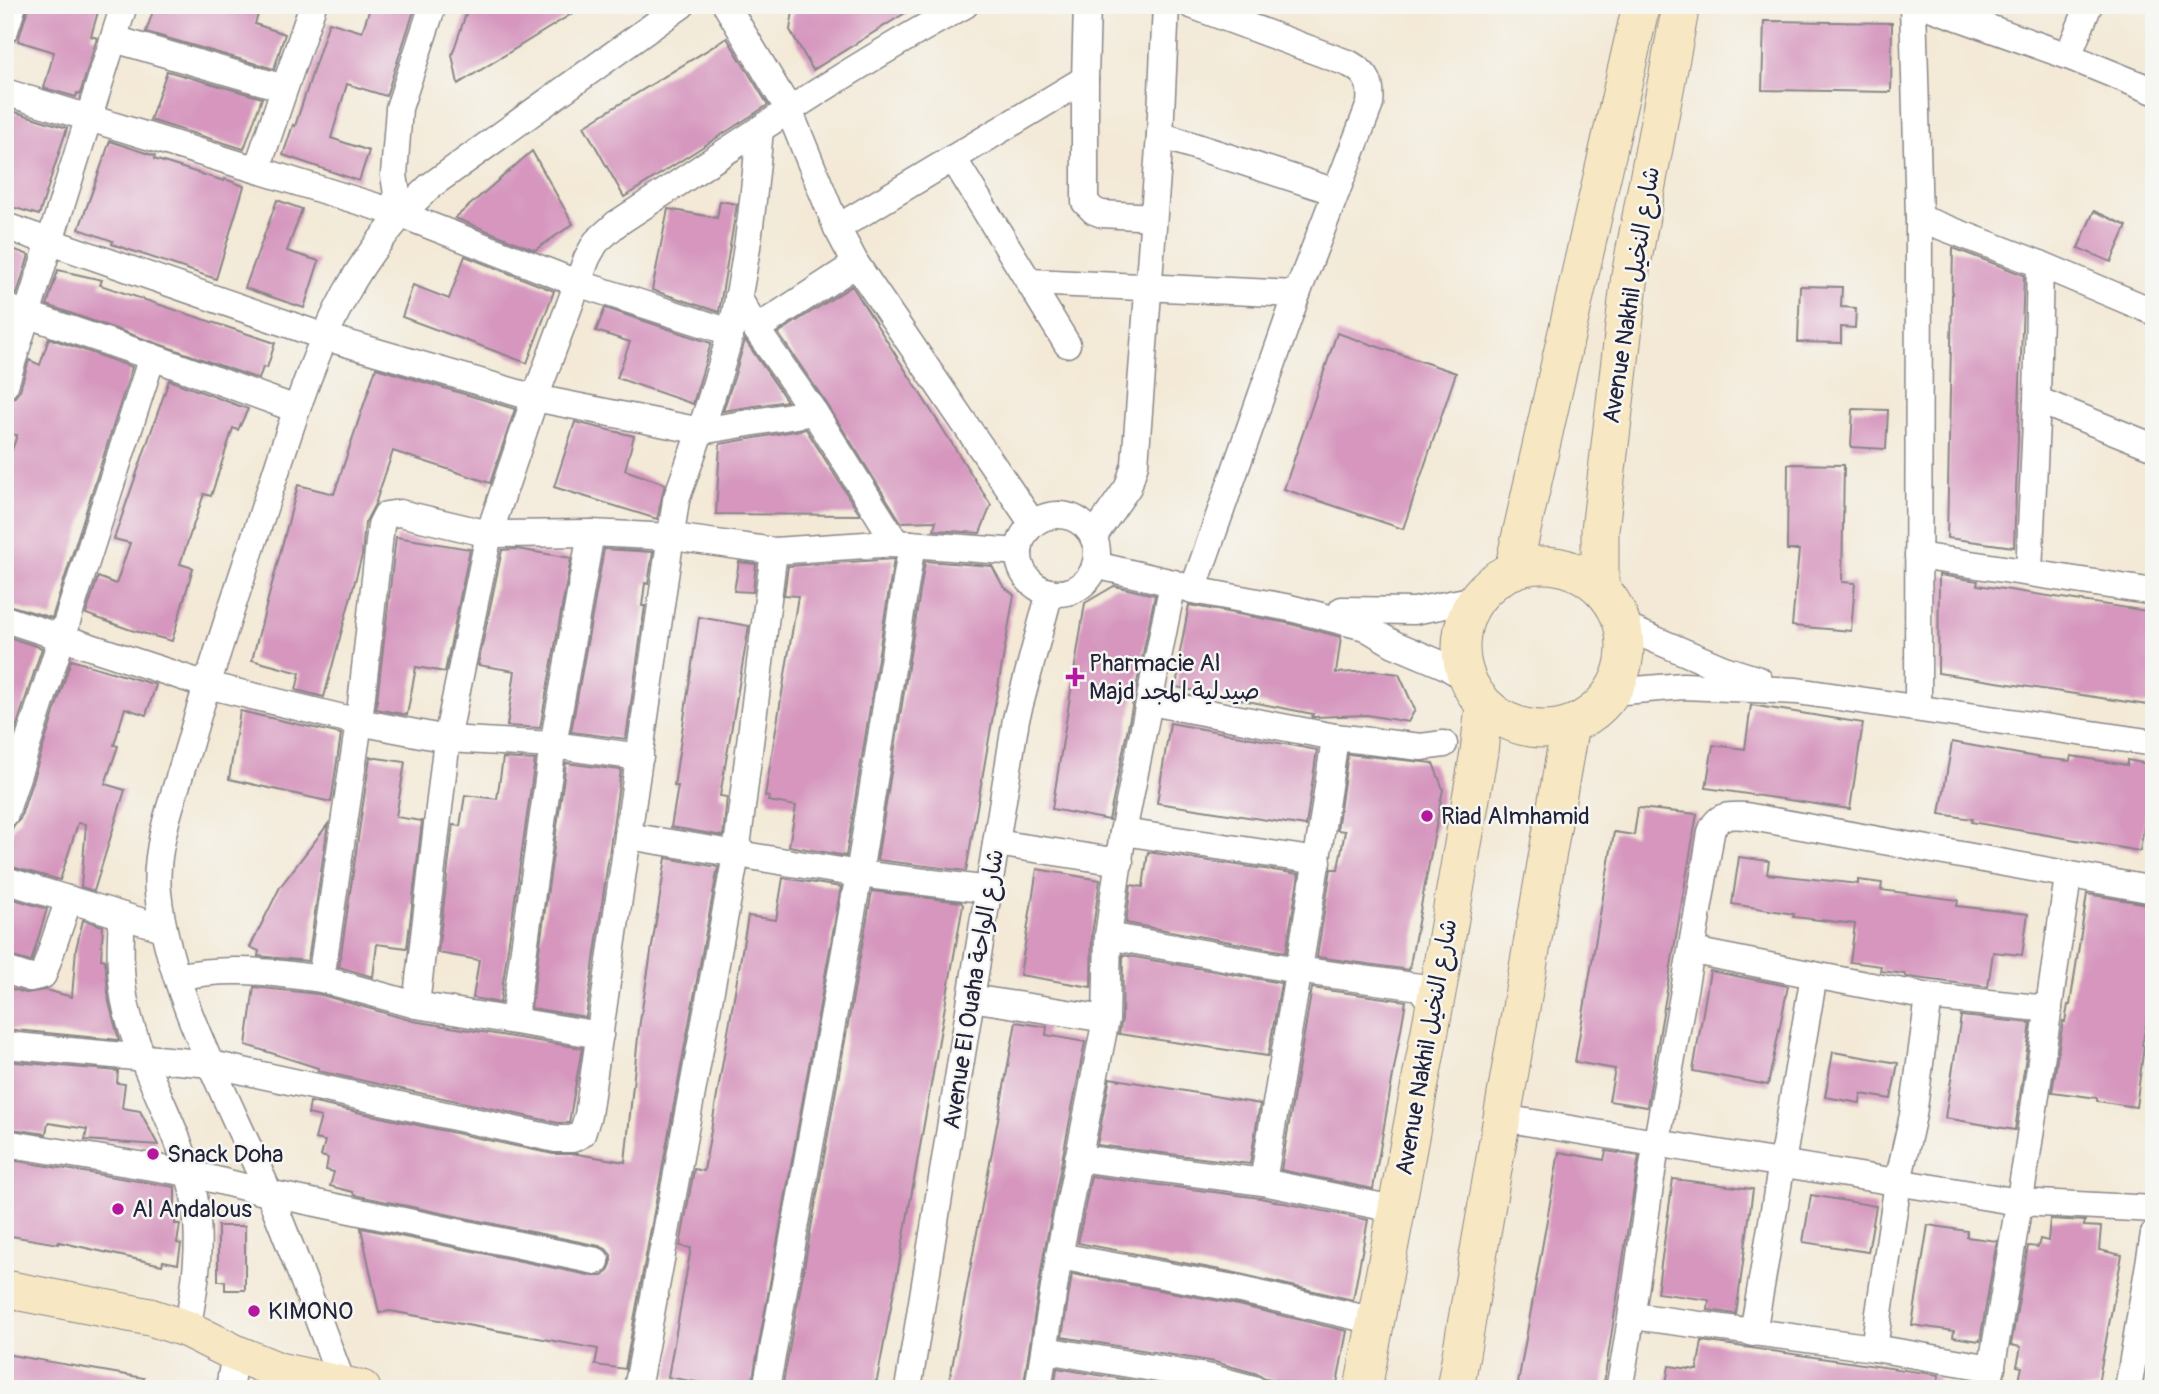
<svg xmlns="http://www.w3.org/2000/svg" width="2159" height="1394" font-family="Pangolin,'Playpen Sans Arabic',sans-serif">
	<rect width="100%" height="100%" fill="#f6f6f2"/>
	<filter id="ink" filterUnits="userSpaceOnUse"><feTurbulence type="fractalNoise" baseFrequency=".0143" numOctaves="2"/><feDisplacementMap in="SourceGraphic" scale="14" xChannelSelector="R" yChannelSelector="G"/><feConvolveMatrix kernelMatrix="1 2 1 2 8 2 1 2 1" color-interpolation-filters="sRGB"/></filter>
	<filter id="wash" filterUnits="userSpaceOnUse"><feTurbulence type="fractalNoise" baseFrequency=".00686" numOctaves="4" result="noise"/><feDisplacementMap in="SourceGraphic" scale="28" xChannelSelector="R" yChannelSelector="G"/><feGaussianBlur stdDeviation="1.57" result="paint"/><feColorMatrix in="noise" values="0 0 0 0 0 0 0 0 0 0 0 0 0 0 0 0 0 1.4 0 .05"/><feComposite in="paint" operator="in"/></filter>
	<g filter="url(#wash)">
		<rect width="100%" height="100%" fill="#f3e9d6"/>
		<g id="blocks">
			<g fill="#d696be">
				<path d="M29,5H100L91,36L97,38L80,94L77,93L76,97L44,88L54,52L18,41Z"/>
				<path d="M155,5H261L255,24L285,34L274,69L146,32Z"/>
				<path d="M371,5H416L386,96L347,84L331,138L369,151L359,181L283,155L293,125L295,126L329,22L362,32Z"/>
				<path d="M469,5H586L458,84L452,55Z"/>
				<path d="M794,5H918L813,70L790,30Z"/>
				<path d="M1764,21L1892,23L1891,92L1762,90Z"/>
				<path d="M727,38L768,105L624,197L584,126Z"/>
				<path d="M167,71L262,98L244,149L150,120Z"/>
				<path d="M5,109L67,128L39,215L5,205Z"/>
				<path d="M110,141L155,156L154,159L224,181L225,179L244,186L216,279L112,244L113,241L79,229Z"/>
				<path d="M532,151L573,224L535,250L455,218Z"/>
				<path d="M277,200L302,209L287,251L319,261L304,308L245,288Z"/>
				<path d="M720,201L737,204L719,312L652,290L668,209L717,218Z"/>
				<path d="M2094,211L2127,226L2111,262L2078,248Z"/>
				<path d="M5,246L29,255L17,294L5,292Z"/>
				<path d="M1953,248L2024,275L2014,547L1947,538Z"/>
				<path d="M465,256L554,291L527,363L402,317L413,285L449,299Z"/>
				<path d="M58,270L102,280L100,285L275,343L267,368L263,367L259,379L47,305Z"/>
				<path d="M852,286L991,505L980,533L934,530L936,521L901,522L827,404L778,333Z"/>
				<path d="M1800,286L1842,287L1841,307L1856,308L1855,328L1841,327V343L1798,342Z"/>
				<path d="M605,308L711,343L693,404L617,378L630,342L596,331Z"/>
				<path d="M1337,333L1456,373L1403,529L1284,489Z"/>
				<path d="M49,338L132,367L52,618L5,604V471L17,435L5,433V400L15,397L20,390L29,360L40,365Z"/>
				<path d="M745,340L787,401L723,411L734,378Z"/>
				<path d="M376,368L515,409L490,483L393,451L375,504L365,523L362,555L324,697L296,690L300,673L252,660L298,485L334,494Z"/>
				<path d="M169,380L248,409L238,430L233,428L211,496L204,494L180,564L193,568L172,641L131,630L86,614L98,577L116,584L130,543L114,539Z"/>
				<path d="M1853,409L1888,410L1886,449L1851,447Z"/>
				<path d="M575,422L634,436L625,470L665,484L657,519L554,487Z"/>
				<path d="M806,429L860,515L716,514L720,444Z"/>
				<path d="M1788,464L1844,465L1842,582L1855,583L1851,631L1792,626L1799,550H1787Z"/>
				<path d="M396,537L470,549L445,672L416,667L407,715L376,709Z"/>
				<path d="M517,549L571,558L540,728L507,726L515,671L478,665L502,550Z"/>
				<path d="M604,549L653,552L648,584L645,583L642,606H645L626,739L571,732Z"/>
				<path d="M894,559L846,856L789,846L796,806L768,801L769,797L765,796L798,596L784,595L788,566Z"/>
				<path d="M925,561L992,566L1003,586L1014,595L966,871L877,860Z"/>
				<path d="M739,562L756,564L753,592L734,591Z"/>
				<path d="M1939,575L1978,581L1977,585L2154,612V706L1938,673Z"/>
				<path d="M1114,586L1155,595L1109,820L1052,809L1085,603Z"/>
				<path d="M1189,605L1287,623L1341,637L1336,673L1374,671L1399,674L1415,710L1408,722L1367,715L1314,717H1312L1313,714L1176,687L1178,674L1176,673Z"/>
				<path d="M699,617L749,626L720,796L727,797L723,836L671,827L678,786H674Z"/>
				<path d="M5,636L42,648L5,762Z"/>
				<path d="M71,660L156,685L146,715L125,708L114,745L118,746L105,784L125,790L94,891L81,887L86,824L78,823L60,880L5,865V854L13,827L20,819Z"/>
				<path d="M1751,705L1863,723L1850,809L1706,788L1713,745L1745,749Z"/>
				<path d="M240,711L341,734L331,802L229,779Z"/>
				<path d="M1170,723L1317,750L1306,826L1157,803Z"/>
				<path d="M1952,742L2041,758L2070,761L2071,756L2127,765V760L2154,765L2140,851L1971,822L1972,819L1940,814Z"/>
				<path d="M1348,754L1433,763L1443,789L1409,970L1317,957L1331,869H1338L1345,831L1337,830Z"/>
				<path d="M370,757L405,762L396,817L422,821L407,948L377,944L373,977L339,967Z"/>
				<path d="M503,758L535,760L500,1003L473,998L479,960L438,953L453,825L460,826L465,795L497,799Z"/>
				<path d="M566,763L621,770L586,1017L531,1008Z"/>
				<path d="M1638,808L1697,814L1647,1107L1609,1101L1615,1069L1575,1062L1614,832L1634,835Z"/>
				<path d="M328,824L308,961L258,956L259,951L250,947L280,887Z"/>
				<path d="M1148,852L1299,874L1286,952L1126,923L1131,885L1143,887Z"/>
				<path d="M1739,857L1769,861L1767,874L1858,884V880L1882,883L1881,890L1958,900L1957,906L2028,914L2022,955L1993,952L1988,987L1908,977L1905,976V974L1880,971L1881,966L1850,962L1855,924L1793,917L1794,914L1732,904Z"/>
				<path d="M666,858L718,867L625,1369L595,1365L598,1349L390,1311L379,1313L361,1228L593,1276H602L608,1271L611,1264V1255L606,1249L599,1246L354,1195L353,1192L330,1186L334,1172L326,1170L328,1158L321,1156L325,1141L315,1139L321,1117L308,1114L310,1102L553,1154H577L625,1162L639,1028Z"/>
				<path d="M1037,869L1100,880L1092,934L1091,987L1020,975Z"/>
				<path d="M783,878L841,887L751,1389H735L668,1377L691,1248L680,1246L694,1169L704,1171L748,916L776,920Z"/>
				<path d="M872,891L961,902L963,905L898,1270L877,1380L867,1389H782Z"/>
				<path d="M2087,894L2154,905V985L2142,1045L2144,1046L2136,1107L2097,1101V1098L2052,1092L2063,1021L2065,1022L2068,1005H2070Z"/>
				<path d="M14,899L47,909L31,962L5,955V907L10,909Z"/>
				<path d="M83,920L103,926L101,959L105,960L109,1002L119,1040L5,1029V987L26,993L46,990L72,997L76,949Z"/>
				<path d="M1123,955L1281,983L1268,1056L1119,1034L1122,1019Z"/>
				<path d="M1710,971L1788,986L1768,1085L1693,1071Z"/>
				<path d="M254,987L318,994L413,1021L582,1048L569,1123H558L318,1071V1068L246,1045Z"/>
				<path d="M1312,988L1406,1001L1373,1189L1281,1170Z"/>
				<path d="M1961,1016L2031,1023L2015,1130L1945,1118Z"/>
				<path d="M1016,1022L1047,1027L1046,1035L1085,1042L1044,1253L1023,1389H948Z"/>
				<path d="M1833,1052L1898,1063L1891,1099L1861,1094L1860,1103L1825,1097Z"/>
				<path d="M5,1061L118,1071L117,1083L125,1084L122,1108L140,1111L158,1145L85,1140L87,1129L48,1123L46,1134L5,1128Z"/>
				<path d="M1110,1078L1260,1104L1250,1164L1097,1145Z"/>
				<path d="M1606,1151L1639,1156L1603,1389H1517L1559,1152L1604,1160Z"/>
				<path d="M5,1159L175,1187V1224H180L177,1243L181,1244L178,1264L163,1261L162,1265L59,1242L58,1244L5,1235Z"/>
				<path d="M1091,1176L1260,1198L1368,1220L1353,1300L1231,1272L1078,1243Z"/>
				<path d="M1673,1179L1753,1189L1736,1314L1708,1310L1709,1300L1657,1293Z"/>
				<path d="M1811,1195L1876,1206L1868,1252L1803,1242Z"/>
				<path d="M2050,1219L2085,1221L2084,1226L2101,1227L2099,1250L2122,1255L2097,1389H2017L2022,1367L2017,1366L2021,1347L2011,1345L2028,1246L2038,1247L2040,1239L2048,1241Z"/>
				<path d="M1928,1225L1967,1231V1237L1997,1241L1980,1341L1953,1337L1954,1331L1912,1325Z"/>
				<path d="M218,1226H245V1290H225V1281H218Z"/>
				<path d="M1072,1274L1225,1302L1347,1331L1336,1389H1324L1265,1378L1258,1374L1215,1362L1062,1337Z"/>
				<path d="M1702,1341L1939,1375L1937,1389H1665L1669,1366L1697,1370Z"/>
				<path d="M5,1354L144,1378L143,1389H5Z"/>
				<path d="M1057,1368L1181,1389H1054Z"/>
			</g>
		</g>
	</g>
	<g filter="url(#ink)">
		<use href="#blocks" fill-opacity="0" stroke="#8a8688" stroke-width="2"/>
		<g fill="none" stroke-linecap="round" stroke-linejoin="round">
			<defs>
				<g id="street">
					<path d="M726,5L789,110L837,228L856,264L1033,524"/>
					<path d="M1191,5L1350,64C1368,74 1372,84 1370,104L1297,294L1193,590"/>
					<path d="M1913,5L1919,218L1918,708"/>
					<path d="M1924,5L2068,56"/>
					<path d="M2089,5L2068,56L2154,91"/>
					<path d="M5,30L13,5"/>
					<path d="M114,39L284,88"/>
					<path d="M1085,79V202L1094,211L1102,214L1153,217"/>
					<path d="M5,92L400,214L577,283L730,332"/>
					<path d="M1160,135L1336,192"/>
					<path d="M953,158L1067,344"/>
					<path d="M257,169L313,5"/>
					<path d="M400,214L394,175L399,108L433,5"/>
					<path d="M1919,218L2040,264L2154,312"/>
					<path d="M5,226L325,337L535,398L701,431L814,412"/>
					<path d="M837,228L1085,79L1087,5"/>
					<path d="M1030,282L1297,294"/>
					<path d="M738,297L756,329L814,412L896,543"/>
					<path d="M5,307L152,357L296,409"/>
					<path d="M756,329L856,264"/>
					<path d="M5,385L124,5"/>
					<path d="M2037,400L2154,447"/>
					<circle cx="1058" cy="554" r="39"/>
					<path d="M1093,537L1128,487L1135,464L1160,135L1166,5"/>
					<path d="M1918,556L2154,592"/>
					<path d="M1095,565L1173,583L1193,590L1290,608L1365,627L1394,644L1446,666L1466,678"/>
					<path d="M2029,572L2037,400L2040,264"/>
					<path d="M1342,610L1414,611L1476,599"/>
					<path d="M5,619L207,685L359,722L447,739L553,745L640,757"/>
					<path d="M1623,626L1724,669L1759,680"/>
					<path d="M1612,692L1683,686L1797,691L2154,743"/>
					<path d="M1150,702L1335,737L1421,747L1444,744"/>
					<path d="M5,814L152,357"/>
					<path d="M1123,832L1318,861"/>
					<path d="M628,836L859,874L990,890"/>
					<path d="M996,843L1120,862"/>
					<path d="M5,880L163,928"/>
					<path d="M122,916C120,948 119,979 127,1011C143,1075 182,1131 194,1196C202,1241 196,1284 187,1329"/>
					<path d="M1108,936L1297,970L1420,987L1434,1007"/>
					<path d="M1693,951L1814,975"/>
					<path d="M5,970L30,978L43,975L69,899"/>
					<path d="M177,977C227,966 272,972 321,979"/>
					<path d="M1929,997L2049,1009"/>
					<path d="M971,998L1106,1019"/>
					<path d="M416,1005L447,739L489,534L535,398L587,258L596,242L616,224C731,149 844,70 965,5"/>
					<path d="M514,1019L553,745L591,533"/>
					<path d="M600,1035L416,1005L321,979L359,722L381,525L386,515L400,513L489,534L591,533L673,537L774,551L896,543L1019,552"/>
					<path d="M5,1045L211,1064L556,1139H572L582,1134L588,1115L676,500C696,444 716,388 731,331C747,265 754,197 760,129"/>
					<path d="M1502,1118L2019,1202L2154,1209"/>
					<path d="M5,1143L188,1173L268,1193L596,1261"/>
					<path d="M1078,1158L1263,1182L1379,1206L1394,1217"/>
					<path d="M1263,1182C1287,1034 1315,886 1335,737"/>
					<path d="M1059,1256L1228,1287L1375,1321"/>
					<path d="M1633,1316L1874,1348L1992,1368"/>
					<path d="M1753,1333L1814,975L1929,997L1913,1115L1898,1182L1874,1348"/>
					<path d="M1045,1350L1212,1378L1254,1389"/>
					<path d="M343,1385C318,1320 295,1255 268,1191C228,1098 169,994 158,893C153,843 179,783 192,735C215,656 242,578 267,499C290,430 311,358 346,293C368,252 396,218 430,186L682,5"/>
					<path d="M229,1389L235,1353"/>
					<path d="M637,1389L736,855L774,551"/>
					<path d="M766,1389L859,874L912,544"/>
					<path d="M908,1389L1016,719L1050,592"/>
					<path d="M1038,1389L1059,1256L1106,1019L1108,936L1123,832L1173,583"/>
					<path d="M1619,1389C1635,1307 1643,1224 1657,1141C1675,1038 1695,935 1711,832C1717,814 1730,815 1746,816L2154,890"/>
					<path d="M1988,1389L2027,1156L2068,877"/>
					<path d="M2128,1389L2154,1234"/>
				</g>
				<g id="secondary">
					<circle cx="1543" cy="647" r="82"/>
					<path d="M1513,570L1641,5"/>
					<path d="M1600,587V530L1630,275L1681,5"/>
					<path d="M5,1289L150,1317L187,1329L235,1353L279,1371L362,1389"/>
					<path d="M1363,1389L1439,982L1479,752L1484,705"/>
					<path d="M1455,1389L1570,725"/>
				</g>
			</defs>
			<use href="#street" stroke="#8a8688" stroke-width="29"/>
			<use href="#secondary" stroke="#8a8688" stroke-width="39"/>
			<use href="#street" stroke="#fff" stroke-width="26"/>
			<use href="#secondary" stroke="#f7e8c3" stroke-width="37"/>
		</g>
	</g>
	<g fill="#b5179e" stroke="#f6f6f2" stroke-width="2.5">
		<path d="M1071.5 666.5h7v7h7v7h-7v7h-7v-7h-7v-7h7z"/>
		<circle cx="1427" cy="816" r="7"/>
		<circle cx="153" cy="1154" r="7"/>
		<circle cx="118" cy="1209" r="7"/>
		<circle cx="254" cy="1311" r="7"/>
	</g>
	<g text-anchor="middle" stroke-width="5" stroke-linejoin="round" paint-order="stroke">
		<g font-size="24" fill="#22223b" stroke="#f6f6f2">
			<text transform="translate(1631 295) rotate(-81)" y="8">Avenue Nakhil شارع النخيل</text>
			<text transform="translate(973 989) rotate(-81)" y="8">Avenue El Ouaha شارع الواحة</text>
			<text transform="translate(1426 1047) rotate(-80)" y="8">Avenue Nakhil شارع النخيل</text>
		</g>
		<g font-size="24" fill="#22223b" stroke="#f6f6f2" text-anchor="start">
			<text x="1089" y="671">Pharmacie Al<tspan x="1089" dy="28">Majd صيدلية المجد</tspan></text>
			<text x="1441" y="824">Riad Almhamid</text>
			<text x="167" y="1162">Snack Doha</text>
			<text x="132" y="1217">Al Andalous</text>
			<text x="268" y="1319">KIMONO</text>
		</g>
	</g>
	<rect width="2159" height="1394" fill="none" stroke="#f6f6f2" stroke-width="28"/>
</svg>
